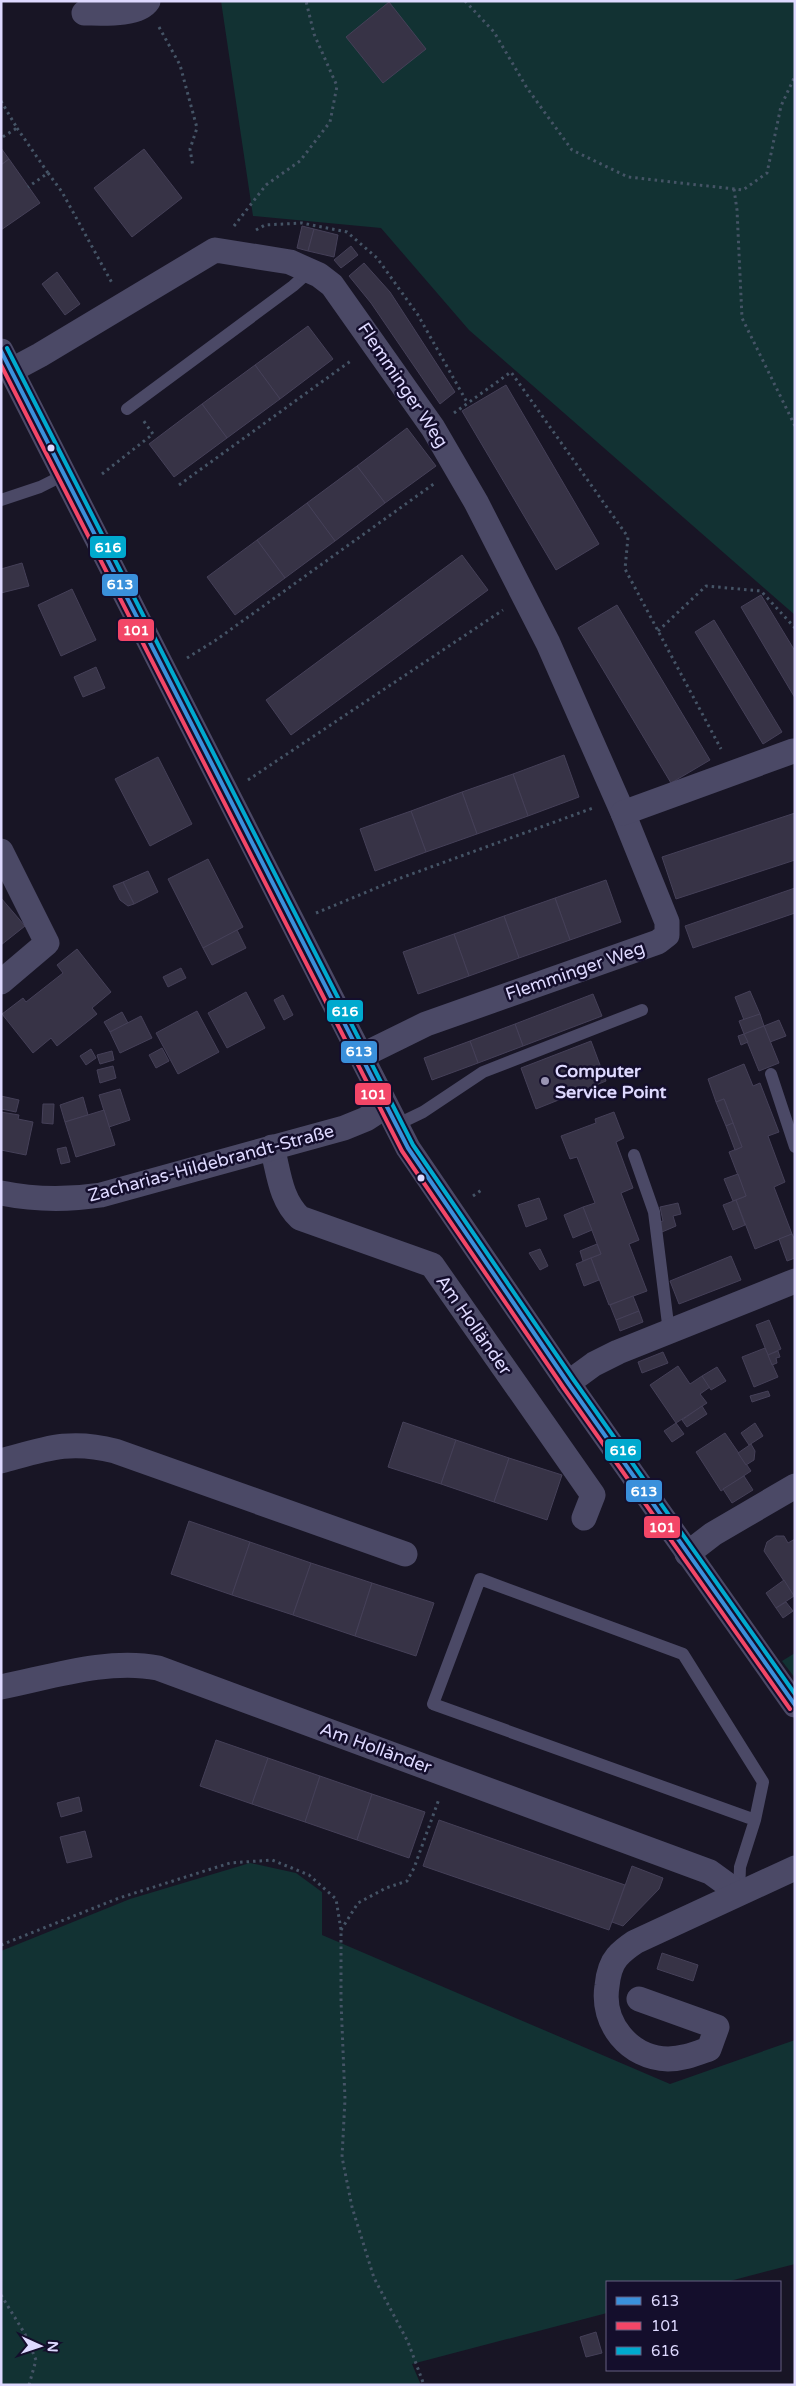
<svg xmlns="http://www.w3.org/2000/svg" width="796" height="2386" font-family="'Varela Round',sans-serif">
	<rect width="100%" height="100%" fill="#181525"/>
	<g fill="#123233">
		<path d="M221,1H795V615L469,330L381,228L253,216Z"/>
		<path d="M795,1653V1678L782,1661Z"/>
		<path d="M250,1863L296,1873L322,1892V1935L670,2084L795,2040V2264L726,2282H607V2313L412,2364L421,2385H1V1951L130,1899Z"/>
	</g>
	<g fill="#373346" stroke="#454058">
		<path d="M389,2L426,49L383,83L346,37Z"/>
		<path d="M1,148L9,159L1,165Z"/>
		<path d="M144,149L182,198L132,237L94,188Z"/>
		<path d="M9,159L40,203L1,230V165Z"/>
		<path d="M302,226L314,229L308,251L297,248Z"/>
		<path d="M314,229L338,235L334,257L308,251Z"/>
		<path d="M351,246L358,255L341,268L334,260Z"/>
		<path d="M364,263L390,292L455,392L440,404L371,303L349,276Z"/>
		<path d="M57,272L80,304L65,315L42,284Z"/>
		<path d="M308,326L333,359L280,399L255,365Z"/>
		<path d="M255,365L280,399L227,438L202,404Z"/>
		<path d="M506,385L599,544L556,570L462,411Z"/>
		<path d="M202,404L227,438L174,477L149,444Z"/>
		<path d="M407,428L436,466L385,503L357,466Z"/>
		<path d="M357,466L385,503L335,541L307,503Z"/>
		<path d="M307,503L335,541L285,578L257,540Z"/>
		<path d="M257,540L285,578L235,615L207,577Z"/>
		<path d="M462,555L488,590L291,735L266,700Z"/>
		<path d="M22,563L29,586L1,593V569Z"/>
		<path d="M72,589L96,640L61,656L38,605Z"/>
		<path d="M761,595L795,651V698L741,607Z"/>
		<path d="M617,605L710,760L671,783L578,628Z"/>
		<path d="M714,620L782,732L763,744L695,632Z"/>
		<path d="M96,667L105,688L83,697L74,677Z"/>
		<path d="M564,755L579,797L528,816L513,774Z"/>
		<path d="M158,757L192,824L150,846L115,779Z"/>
		<path d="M513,774L528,816L477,834L462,792Z"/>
		<path d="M462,792L477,834L426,852L411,811Z"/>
		<path d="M411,811L426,852L375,871L360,829Z"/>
		<path d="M795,813V860L676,899L662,857Z"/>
		<path d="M208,859L243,927L203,948L168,879Z"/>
		<path d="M148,871L158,892L134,904L123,882Z"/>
		<path d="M606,880L621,922L570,940L555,898Z"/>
		<path d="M123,882L134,904L128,906L120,900L113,886Z"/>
		<path d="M795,888V913L693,948L685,926Z"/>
		<path d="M1,898L25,926L1,945Z"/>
		<path d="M555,898L570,940L519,958L504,916Z"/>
		<path d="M504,916L519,958L469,976L454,934Z"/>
		<path d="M237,930L246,948L212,965L203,948Z"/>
		<path d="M454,934L469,976L418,994L403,952Z"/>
		<path d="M77,949L111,992L92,1008L97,1014L57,1046L51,1038L33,1053L2,1014L23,998L26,1002L63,973L57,965Z"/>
		<path d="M181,968L186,978L168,987L163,977Z"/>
		<path d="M750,991L760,1014L744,1020L735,997Z"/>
		<path d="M246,992L265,1028L227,1048L208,1013Z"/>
		<path d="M593,994L602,1016L523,1046L515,1024Z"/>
		<path d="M283,995L293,1015L284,1020L274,1000Z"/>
		<path d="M197,1011L219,1052L178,1074L156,1033Z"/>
		<path d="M122,1012L128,1023L110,1032L104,1022Z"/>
		<path d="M760,1014L764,1026L744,1034L739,1021Z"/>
		<path d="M141,1016L152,1038L120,1053L110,1032Z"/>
		<path d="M779,1020L786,1036L770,1042L764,1026Z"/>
		<path d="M515,1024L523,1046L478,1063L470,1041Z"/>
		<path d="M764,1026L779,1063L759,1071L744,1034Z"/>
		<path d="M744,1034L748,1042L741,1045L738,1036Z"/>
		<path d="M470,1041L478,1063L432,1080L424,1058Z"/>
		<path d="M591,1041L606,1081L536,1109L521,1068Z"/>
		<path d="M162,1048L169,1061L156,1068L149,1055Z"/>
		<path d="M91,1049L96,1058L86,1065L80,1056Z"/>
		<path d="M112,1051L114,1060L100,1064L97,1055Z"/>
		<path d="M744,1064L753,1086L760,1083L779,1132L768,1136L785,1182L774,1187L792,1234L755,1249L736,1200L746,1196L729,1152L742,1147L724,1099L716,1102L708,1079Z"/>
		<path d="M113,1066L116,1078L100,1083L97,1070Z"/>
		<path d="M120,1089L130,1120L109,1127L99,1095Z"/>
		<path d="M1,1096L19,1100L16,1112L1,1109Z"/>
		<path d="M83,1097L88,1115L65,1122L60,1105Z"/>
		<path d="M724,1099L733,1123L726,1126L716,1102Z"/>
		<path d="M43,1104H54L53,1124L42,1123Z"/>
		<path d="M104,1110L115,1145L76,1157L65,1122Z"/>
		<path d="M1,1112L19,1115L18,1119L33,1122L26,1155L1,1150Z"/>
		<path d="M614,1112L624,1138L616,1142L633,1188L621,1193L639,1240L629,1244L647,1291L609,1305L591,1258L601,1254L583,1207L595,1203L577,1157L570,1159L561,1136L596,1123L595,1119Z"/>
		<path d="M733,1123L742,1147L735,1150L726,1126Z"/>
		<path d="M66,1147L70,1162L61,1164L57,1149Z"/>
		<path d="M738,1174L746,1196L733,1201L724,1179Z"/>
		<path d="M539,1198L547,1219L526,1227L518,1205Z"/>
		<path d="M736,1200L745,1225L733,1230L723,1205Z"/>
		<path d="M678,1203L681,1214L673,1216L676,1226L662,1232L659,1222L663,1221L660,1207Z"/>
		<path d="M583,1207L592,1230L573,1238L564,1215Z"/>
		<path d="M792,1234L795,1240V1258L787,1261L779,1239Z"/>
		<path d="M597,1244L601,1254L583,1261L580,1251Z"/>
		<path d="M540,1249L548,1266L540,1270L529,1253Z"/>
		<path d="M731,1256L741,1280L679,1304L670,1281Z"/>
		<path d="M591,1258L599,1280L584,1286L576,1264Z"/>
		<path d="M633,1296L639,1311L616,1320L610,1305Z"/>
		<path d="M639,1311L643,1322L620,1331L616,1320Z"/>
		<path d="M769,1320L781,1349L768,1355L756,1325Z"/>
		<path d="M765,1348L778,1377L754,1387L742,1357Z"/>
		<path d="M778,1351L780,1357L776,1358L777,1363L772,1365L768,1355Z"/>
		<path d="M663,1352L668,1363L642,1373L638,1362Z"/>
		<path d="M678,1366L690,1384L702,1376L710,1387L700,1394L707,1403L676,1423L650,1385Z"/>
		<path d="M717,1367L726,1381L711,1390L702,1376Z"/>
		<path d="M768,1391L770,1396L752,1402L750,1396Z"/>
		<path d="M702,1406L707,1414L687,1427L682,1420Z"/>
		<path d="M403,1422L456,1440L441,1484L388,1467Z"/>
		<path d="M676,1423L684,1434L672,1442L664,1431Z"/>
		<path d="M755,1423L763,1436L749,1445L741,1433Z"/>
		<path d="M725,1433L751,1471L721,1491L696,1452Z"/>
		<path d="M456,1440L509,1458L494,1502L441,1484Z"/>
		<path d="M751,1444L755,1451L754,1460L746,1465L738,1453Z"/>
		<path d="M509,1458L562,1475L547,1520L494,1502Z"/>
		<path d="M744,1476L753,1490L732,1503L723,1489Z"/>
		<path d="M189,1521L250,1542L232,1595L171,1574Z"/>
		<path d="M776,1536H784L788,1543L795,1539L794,1596L764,1551L767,1542Z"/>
		<path d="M250,1542L311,1563L293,1615L232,1595Z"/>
		<path d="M311,1563L372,1583L355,1636L293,1615Z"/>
		<path d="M784,1580L794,1596L776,1608L766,1593Z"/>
		<path d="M372,1583L434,1603L416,1656L355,1636Z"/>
		<path d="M786,1602L793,1611L783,1618L776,1608Z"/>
		<path d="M216,1740L268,1758L252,1804L200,1786Z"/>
		<path d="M268,1758L320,1776L305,1822L252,1804Z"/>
		<path d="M320,1776L372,1794L357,1840L305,1822Z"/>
		<path d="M372,1794L425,1812L409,1858L357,1840Z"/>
		<path d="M79,1797L82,1811L61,1817L57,1803Z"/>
		<path d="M439,1820L625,1885L609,1930L423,1866Z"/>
		<path d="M85,1831L92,1857L67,1863L60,1837Z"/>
		<path d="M632,1866L663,1878L659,1889L623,1926L612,1922Z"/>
		<path d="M662,1953L698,1965L693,1981L657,1969Z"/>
		<path d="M596,2332L602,2353L586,2357L580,2337Z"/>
	</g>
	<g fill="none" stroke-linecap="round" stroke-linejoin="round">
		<g stroke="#455466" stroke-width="3" stroke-dasharray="2.5 4" stroke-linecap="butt">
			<path d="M465,1L494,32L527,88L572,150L628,177L743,190L767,173L781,106L795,76"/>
			<path d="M159,27L180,65L197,128L190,149L193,167"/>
			<path d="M1,101L17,128L1,138"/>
			<path d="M17,128L48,173L28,187"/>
			<path d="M48,173L62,192L112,283"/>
			<path d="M734,189L737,210L742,318L795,426"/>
			<path d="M234,226L266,185L300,161L330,122L337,86L314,34L306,1"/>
			<path d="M256,230L265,225L302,223L347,232L377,258L418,315L468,404"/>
			<path d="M454,413L511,372L628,537L625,569L721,749"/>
			<path d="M102,474L153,434L143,420"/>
			<path d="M179,485L352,360"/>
			<path d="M658,631L706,586L761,591L795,628"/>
			<path d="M187,658L216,640L435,483"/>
			<path d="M248,780L503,610"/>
			<path d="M316,913L398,879L593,808"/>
			<path d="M473,1196L483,1189"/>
			<path d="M341,1930L358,1903L386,1888L407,1881L414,1868L439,1799"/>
			<path d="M1,1945L119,1898L230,1863L272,1860L309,1875L336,1899L341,1930V2001L345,2099L342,2157L352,2207L374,2278L408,2342L424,2385"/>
			<path d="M1,2295L25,2334L36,2360L29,2385"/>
		</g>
		<g stroke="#4b4966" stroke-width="12">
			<path d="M127,409L293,286L302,278L307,269"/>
			<path d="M1,500L40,487L66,474"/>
			<path d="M771,1074L795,1147"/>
			<path d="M396,1125L423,1112L483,1072L642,1010"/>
			<path d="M634,1155L654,1212L669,1332"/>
			<path d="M739,1893L740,1867L755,1820L763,1782L683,1654L480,1579L433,1704L755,1820"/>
		</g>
		<g stroke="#4b4966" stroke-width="25">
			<path d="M84,13C101,13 138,16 148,1"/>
			<path d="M1,351L408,1148L568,1383L795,1705"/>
			<path d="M12,370L40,355L215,250L290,262L319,275L332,285L433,428L476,502L548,643L623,813L667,922V935L658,942L426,1024L361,1056"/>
			<path d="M623,813L793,751"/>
			<path d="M1,851L47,943L1,982"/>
			<path d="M272,1147C279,1173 280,1199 300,1218L432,1265L593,1495L584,1518"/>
			<path d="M1,1193C35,1200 68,1200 101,1195L344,1128L366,1119L386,1106"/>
			<path d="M568,1383L594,1364L618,1352L795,1281"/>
			<path d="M1,1461C45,1449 69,1439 115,1451L405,1554"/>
			<path d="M687,1554L713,1534L795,1486"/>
			<path d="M1,1687C51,1677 108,1658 158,1668L710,1872L739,1893"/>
			<path d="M639,1999L717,2027L709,2049C695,2054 683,2059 668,2059C629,2058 601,2023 607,1986C608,1976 611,1964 617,1957C622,1951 629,1946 635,1942L795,1868"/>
		</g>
		<defs>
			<path id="bus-1" d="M1,351L408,1148L568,1383L795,1705"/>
			<path id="bus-2" d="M1,365L402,1151L563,1387L790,1709"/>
			<path id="bus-3" d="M7,348L413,1145L573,1379L795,1694"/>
		</defs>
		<use href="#bus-1" stroke="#140e2c" stroke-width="8"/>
		<use href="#bus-2" stroke="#140e2c" stroke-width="8"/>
		<use href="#bus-3" stroke="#140e2c" stroke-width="8"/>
		<use href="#bus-1" stroke="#3a90db" stroke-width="4"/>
		<use href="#bus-2" stroke="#f34667" stroke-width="4"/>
		<use href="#bus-3" stroke="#00a9ce" stroke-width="4"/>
	</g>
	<g fill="#ded9ff" stroke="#140e2c" stroke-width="2">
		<circle cx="51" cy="448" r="4.5"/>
		<circle cx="421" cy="1178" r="4.5"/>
	</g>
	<circle fill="#9994b3" stroke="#140e2c" stroke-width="2" cx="545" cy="1081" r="5"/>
	<g text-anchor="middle" stroke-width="5" stroke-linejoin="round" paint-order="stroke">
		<g font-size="18" fill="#ded9ff" stroke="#140e2c">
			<text transform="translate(403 385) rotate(56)" y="6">Flemminger Weg</text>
			<text transform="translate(575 971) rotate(-19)" y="6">Flemminger Weg</text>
			<text transform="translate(211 1163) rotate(-15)" y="6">Zacharias-Hildebrandt-Straße</text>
			<text transform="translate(474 1325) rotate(55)" y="6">Am Holländer</text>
			<text transform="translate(376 1748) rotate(20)" y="6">Am Holländer</text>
		</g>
		<g font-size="18" font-weight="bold" fill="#ded9ff" stroke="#140e2c" text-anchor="start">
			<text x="555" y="1077">Computer<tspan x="555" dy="21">Service Point</tspan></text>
		</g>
	</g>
	<g stroke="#140e2c" stroke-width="2">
		<rect x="89" y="535" width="38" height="24" rx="5" fill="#00a9ce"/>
		<rect x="101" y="573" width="38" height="24" rx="5" fill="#3a90db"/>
		<rect x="117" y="618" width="38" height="24" rx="5" fill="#f34667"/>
		<rect x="326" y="999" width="38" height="24" rx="5" fill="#00a9ce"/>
		<rect x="340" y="1040" width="38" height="24" rx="5" fill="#3a90db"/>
		<rect x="354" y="1082" width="38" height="24" rx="5" fill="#f34667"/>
		<rect x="604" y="1438" width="38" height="24" rx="5" fill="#00a9ce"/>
		<rect x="625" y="1479" width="38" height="24" rx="5" fill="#3a90db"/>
		<rect x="643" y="1515" width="38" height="24" rx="5" fill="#f34667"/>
	</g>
	<g font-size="14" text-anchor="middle" font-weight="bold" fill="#fff">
		<text x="108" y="552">616</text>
		<text x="120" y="589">613</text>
		<text x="136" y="635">101</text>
		<text x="345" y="1016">616</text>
		<text x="359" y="1056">613</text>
		<text x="373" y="1099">101</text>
		<text x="623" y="1455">616</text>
		<text x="644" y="1496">613</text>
		<text x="662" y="1532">101</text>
	</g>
	<rect width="796" height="2386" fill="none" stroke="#ded9ff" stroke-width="5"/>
	<rect x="606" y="2281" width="175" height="90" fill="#140e2c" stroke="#655f80"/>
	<rect x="616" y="2297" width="25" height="8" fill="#3a90db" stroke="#655f80"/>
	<text x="651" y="2306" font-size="15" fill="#ded9ff">613</text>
	<rect x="616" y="2322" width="25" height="8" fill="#f34667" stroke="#655f80"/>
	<text x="651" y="2331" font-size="15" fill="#ded9ff">101</text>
	<rect x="616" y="2347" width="25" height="8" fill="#00a9ce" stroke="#655f80"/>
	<text x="651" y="2356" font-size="15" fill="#ded9ff">616</text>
	<g transform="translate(40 2346) rotate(93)" stroke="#140e2c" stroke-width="4" paint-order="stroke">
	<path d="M0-4L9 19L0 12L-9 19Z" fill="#ded9ff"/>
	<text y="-8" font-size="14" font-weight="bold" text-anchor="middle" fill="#ded9ff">N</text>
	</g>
</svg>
